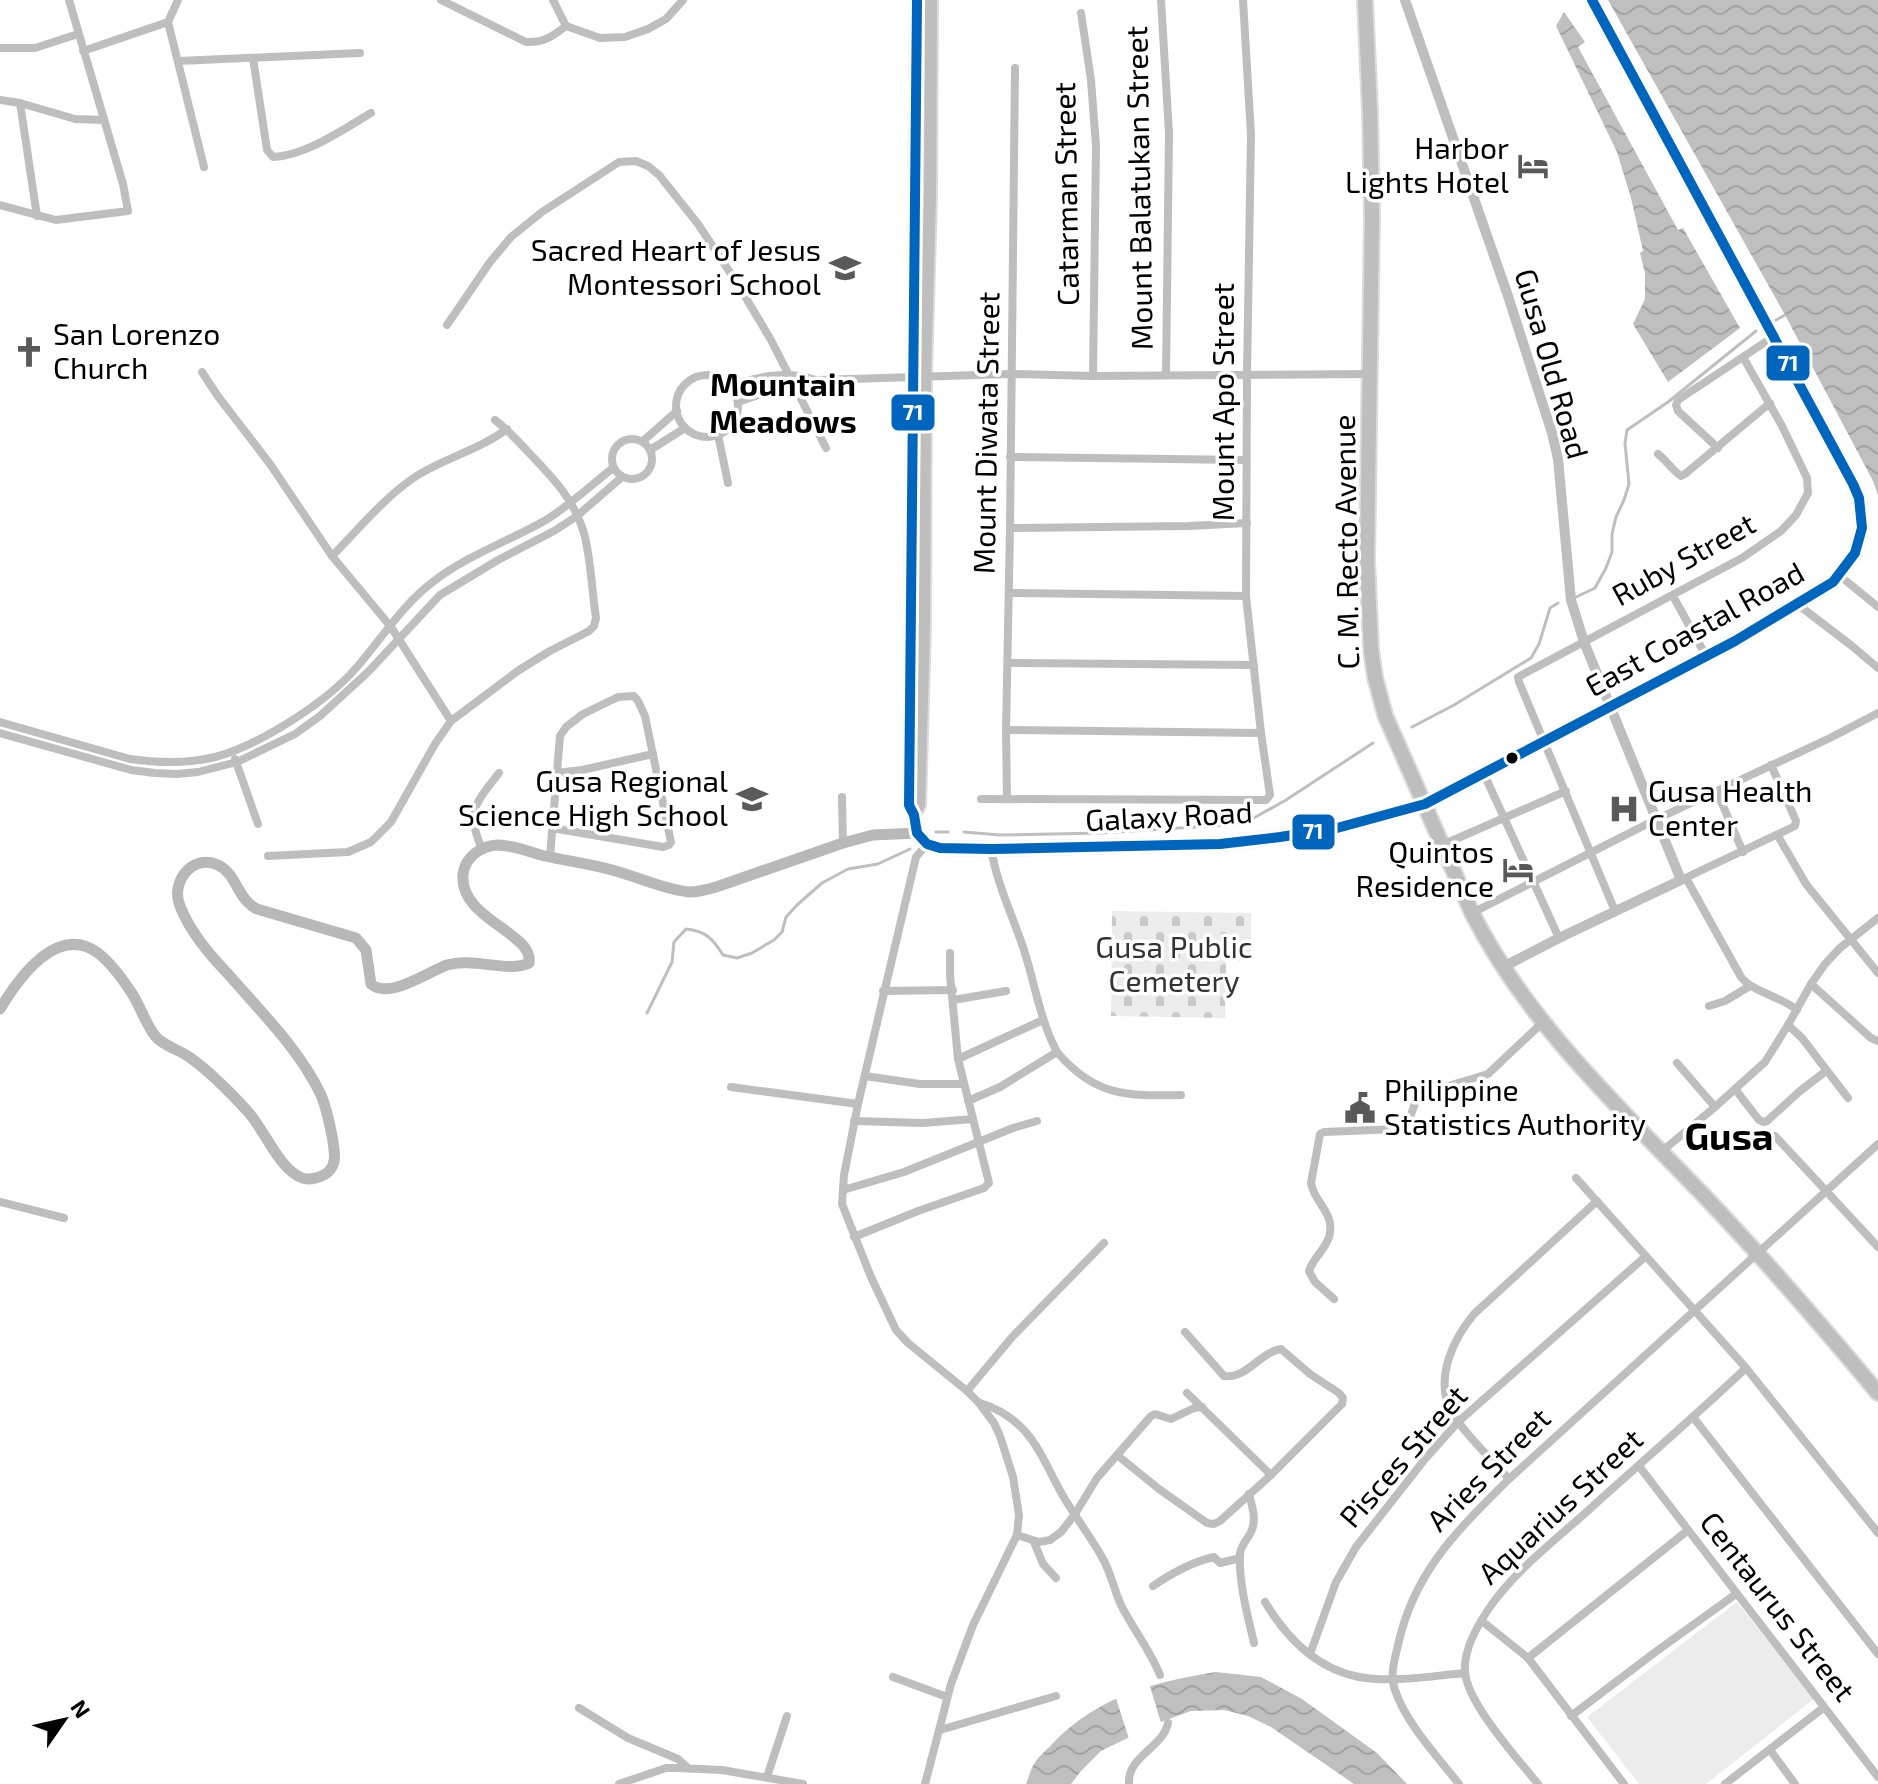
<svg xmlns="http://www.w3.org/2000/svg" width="1878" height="1784" font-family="'Exo 2',sans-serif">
	<defs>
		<pattern id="cemetery-stones" width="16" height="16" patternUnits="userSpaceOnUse" patternTransform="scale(2)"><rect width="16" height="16" fill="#ececec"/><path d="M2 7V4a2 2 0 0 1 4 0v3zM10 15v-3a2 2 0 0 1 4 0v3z" fill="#c9c9c9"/></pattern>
		<pattern id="water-waves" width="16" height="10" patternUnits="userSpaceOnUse" patternTransform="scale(2)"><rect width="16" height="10" fill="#bfbfbf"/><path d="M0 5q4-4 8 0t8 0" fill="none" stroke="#a2a2a2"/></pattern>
	</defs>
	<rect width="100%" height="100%" fill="#fff"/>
	<path fill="#ececec" d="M1737,1602L1814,1699L1706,1784H1639L1587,1717Z"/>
	<path fill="url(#cemetery-stones)" d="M1112,911L1251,913V961H1226L1225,1018L1111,1016Z"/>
	<g fill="url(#water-waves)">
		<path d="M1608,0H1878V495L1873,481L1785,315Z"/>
		<path d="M1564,12L1585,42L1578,47L1678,230L1683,228L1740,328L1668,382L1633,324L1645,299V273L1640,253L1643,251L1631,198L1617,152L1556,26Z"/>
		<path d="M1216,1672L1261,1677L1302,1699L1377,1753L1407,1784H1354L1271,1727L1248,1716L1224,1710L1191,1711L1158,1723L1101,1751L1081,1771L1071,1784H1026C1029,1777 1031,1767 1036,1761C1040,1755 1048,1749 1053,1743C1099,1696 1153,1682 1216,1672Z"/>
	</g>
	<path fill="#fff" d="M1149,1683L1162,1726L1130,1742L1115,1695Z"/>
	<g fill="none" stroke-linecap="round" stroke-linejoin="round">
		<g stroke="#bfbfbf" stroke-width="3">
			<path d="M1776,320L1785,315"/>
			<path d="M1574,598L1595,588L1606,568L1612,552V534L1616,517L1624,500L1629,484L1625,443L1627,430L1668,402L1756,331"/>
			<path d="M1412,727L1454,705L1531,658L1539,644L1550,608L1558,603"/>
			<path d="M936,832H948"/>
			<path d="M964,832L1000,835L1101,833L1243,824L1286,800L1373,743"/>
			<path d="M647,1013L672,962L674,942L686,929C706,931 713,939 723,955L737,958L752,953L774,940L782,932L786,917L797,905L822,883L848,869L878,864L910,849"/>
		</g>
		<defs>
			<g id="primary">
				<path d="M917,0L909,805L914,815L917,833L927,844L940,848L991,849L1220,844L1280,837L1337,828L1425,804L1735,641L1833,582L1855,553L1862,528L1859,498L1853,484L1592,0"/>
				<path d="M914,815L919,805L924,625L925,375L930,196L931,0"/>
			</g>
			<path id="trunk" d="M1365,0L1370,112L1372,218L1367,560L1371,650L1375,677L1385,715L1472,913C1528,1024 1623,1111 1708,1200C1767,1262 1823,1327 1878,1393"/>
		</defs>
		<use href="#primary" stroke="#dbdbdb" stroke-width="16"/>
		<use href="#trunk" stroke="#dbdbdb" stroke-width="18"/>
		<g stroke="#bebebe" stroke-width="8">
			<path d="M441,0L526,42C544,43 553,36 566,26"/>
			<path d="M553,0L566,26"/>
			<path d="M1161,0L1169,133L1166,375"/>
			<path d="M1081,13L1091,80L1096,146L1093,376"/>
			<path d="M168,22L204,167"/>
			<path d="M168,22L178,0"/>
			<path d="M566,26L600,38L625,37L648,29L666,19L683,0"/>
			<path d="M0,48H35L78,34"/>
			<path d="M83,51L168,22"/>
			<path d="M253,58L267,150L273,157C305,156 344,129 371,113"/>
			<path d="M179,61L360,53"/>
			<path d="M0,100L20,103L75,119L104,120"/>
			<path d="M20,103L37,216"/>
			<path d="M0,205L56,220L128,211L123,184L69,0"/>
			<path d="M447,325L490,262L511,237L542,212L619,162L636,161L648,166L659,175L698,224L737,283L771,340L826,448"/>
			<path d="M202,372L217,395L270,464L332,556L391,627L451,721"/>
			<circle cx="707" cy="406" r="31"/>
			<path d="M730,385C759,377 786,370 816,380"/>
			<path d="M738,402L767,392L802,385L817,380L1011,374L1093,376L1370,374"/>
			<path d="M718,435L728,483"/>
			<circle cx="632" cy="459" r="20"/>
			<path d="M643,441L677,411"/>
			<path d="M1718,448L1678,411L1676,405L1678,400L1773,337"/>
			<path d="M650,450L685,428"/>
			<path d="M1658,454C1666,460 1673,471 1681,476L1685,474L1770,403"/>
			<path d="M1010,457L1246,460"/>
			<path d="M1010,528L1189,526L1247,523"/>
			<path d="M332,556C359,529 385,496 418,475C447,457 479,450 507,429"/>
			<path d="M1840,576L1878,607"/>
			<path d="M1009,593L1246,596"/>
			<path d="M1673,596L1706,656"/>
			<path d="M1797,604L1852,646L1878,668"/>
			<path d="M1008,663L1254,665"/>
			<path d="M0,722L130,759C158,763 187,764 215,757C260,745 327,702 357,667C382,638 403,604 434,581C468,555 509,541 546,520C570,505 591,485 613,468"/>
			<path d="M1006,730L1261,733"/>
			<path d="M0,733L131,770L155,773L177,774L198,772L237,762L295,734L320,716L368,672L440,595L498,560L554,531L577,516L622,477"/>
			<path d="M235,759L258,824"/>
			<path d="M556,773L582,770L653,754"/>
			<path d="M1484,774L1559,938"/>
			<path d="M1717,792L1743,852"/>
			<path d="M842,797L843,843"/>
			<path d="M981,799L1266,800L1270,795L1261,733L1246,596L1247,374L1251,135L1243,0"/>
			<path d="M1007,799L1006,730L1010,528L1015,68"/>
			<path d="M1778,836L1806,884L1878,973"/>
			<path d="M1442,845L1566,791"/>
			<path d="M482,849C465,811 476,803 499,773"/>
			<path d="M268,856L348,852L371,842L391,822L435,744L451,721L519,670L550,651L589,631L594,626L596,618C592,591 591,563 585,537C576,502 555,480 531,455C519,442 508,430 495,420"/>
			<path d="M550,857L560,736L566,727L583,714L618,697L634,696L638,701L645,716L671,842L669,845L663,847L552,828"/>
			<path d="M1686,878L1741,977C1754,993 1780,996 1797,1010"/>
			<path d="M1681,880L1795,826L1796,821L1793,814L1771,765"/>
			<path d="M1615,911L1519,682L1518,677L1742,558L1781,531L1796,515L1808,493L1807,478L1782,426L1743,357"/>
			<path d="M1472,913L1657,819L1830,738L1878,713"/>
			<path d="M1811,984L1871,1038L1878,1041"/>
			<path d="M883,991L953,990"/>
			<path d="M953,1000L1006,991"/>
			<path d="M1709,1006L1725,1001L1750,986"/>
			<path d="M1788,1025L1802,1038L1848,1098"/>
			<path d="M1057,1052C1095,1097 1128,1096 1181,1095"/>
			<path d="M958,1059L1043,1020"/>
			<path d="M1677,1063L1715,1107"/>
			<path d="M865,1076L920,1084H963"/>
			<path d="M731,1087L858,1104"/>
			<path d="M1735,1089L1759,1120L1763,1122L1767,1121L1800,1091L1826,1071"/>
			<path d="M968,1101L1000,1087L1057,1052C1040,1020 1035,984 1024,950C1013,917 997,884 991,849"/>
			<path d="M854,1121L923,1123L973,1119"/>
			<path d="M1775,1136L1878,1247"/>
			<path d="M1661,1152L1715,1107L1765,1062L1788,1025L1811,984L1825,964L1840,948L1878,918"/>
			<path d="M1576,1178L1746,1368L1878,1533"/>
			<path d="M843,1190L904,1172L1013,1128L1037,1121"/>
			<path d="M0,1202L64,1218"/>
			<path d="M854,1237L918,1211L984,1188L989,1183L958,1059L950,975V953"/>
			<path d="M1334,1299L1315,1282L1309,1271C1313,1258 1325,1250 1329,1237C1336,1213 1314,1203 1311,1183L1320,1134L1324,1132L1397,1129C1412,1125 1412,1107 1418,1095L1488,1074L1543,1022"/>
			<path d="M1185,1332L1224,1376C1247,1379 1260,1352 1281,1349L1310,1374L1339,1393L1343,1398L1342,1404L1271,1475L1187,1393"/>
			<path d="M967,1391L1013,1336L1104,1243"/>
			<path d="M980,1403C1031,1419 1040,1455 1063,1496C1076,1518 1091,1537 1103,1559C1111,1573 1114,1590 1121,1605C1133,1629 1150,1650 1160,1675"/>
			<path d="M1693,1417L1878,1654"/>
			<path d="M1117,1455L1159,1489L1207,1523L1214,1524L1220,1521L1271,1475"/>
			<path d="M1639,1466L1878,1777"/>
			<path d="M1509,1479C1493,1461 1458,1427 1449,1407C1436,1375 1454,1338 1474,1314L1597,1201"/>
			<path d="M1249,1494C1252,1506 1257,1520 1251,1532C1247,1540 1241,1545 1240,1554C1238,1579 1248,1618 1254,1643"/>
			<path d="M1017,1535L1039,1542L1050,1540L1061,1532L1075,1514L1097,1478L1151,1416L1155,1414L1171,1419L1194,1408L1202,1407"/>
			<path d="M1034,1542L1043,1564L1056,1578"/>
			<path d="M1153,1586C1172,1573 1191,1562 1214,1557L1220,1563L1240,1558"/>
			<path d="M1265,1602C1286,1637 1317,1669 1359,1677C1393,1683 1431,1676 1465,1673"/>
			<path d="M1482,1621L1528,1658L1624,1784"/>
			<path d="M1310,1654L1336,1582L1356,1547L1425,1459L1458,1422L1646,1256"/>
			<path d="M1528,1658L1687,1531"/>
			<path d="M893,1677L947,1697"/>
			<path d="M579,1708L628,1738L678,1759L688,1768"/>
			<path d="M1571,1716L1654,1653L1736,1594"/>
			<path d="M940,1730L1056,1696"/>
			<path d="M1770,1750L1795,1784"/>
			<path d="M767,1777L787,1716"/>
			<path d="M619,1784L666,1768H677L722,1770L803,1784"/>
			<path d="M925,1784L951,1684L973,1625L1017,1535L1019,1515L1013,1477L1000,1436L994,1423L979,1403L967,1391L908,1343L896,1330L871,1277L842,1204L844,1175L858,1104L916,857L927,844"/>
			<path d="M1129,1784C1127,1756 1163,1748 1168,1723"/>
			<path d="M1459,1784C1437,1756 1404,1721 1394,1687C1390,1674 1395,1658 1398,1645C1414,1571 1458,1530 1509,1479L1878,1144"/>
			<path d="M1538,1784C1518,1759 1467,1703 1465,1672C1463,1648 1481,1619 1495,1600C1522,1565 1559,1537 1592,1507C1643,1461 1695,1416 1746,1368"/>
			<path d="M1725,1784L1823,1708"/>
		</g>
		<path stroke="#bebebe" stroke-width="10" d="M1405,0L1508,296L1552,433L1558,459L1571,600L1584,642L1681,880L1559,938L1503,967"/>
		<path stroke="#b8b8b8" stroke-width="11" d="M0,1009C18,979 57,923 98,953C111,963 124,981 133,995C141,1008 146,1025 156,1037C165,1047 181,1050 192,1059C209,1071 235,1097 249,1113C265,1131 279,1169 302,1178C310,1181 324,1177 330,1170C337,1162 334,1151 333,1141C330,1126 327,1109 321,1095C300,1050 261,1012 229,975C210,955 190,932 180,906C170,883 192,853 218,865C237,874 237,899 257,909L356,938L366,950L371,984C389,1000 427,972 447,965C473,957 508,973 529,963C534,932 459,920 463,874C465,857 481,846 497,845C513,845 530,852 545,856C567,861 590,864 612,870C636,876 665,890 689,892C700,892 709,889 719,886L843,843L873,835L917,833"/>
		<use href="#primary" stroke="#bebebe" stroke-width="12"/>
		<use href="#trunk" stroke="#bebebe" stroke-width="14"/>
		<defs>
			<path id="bus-1" d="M917,0L909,805L914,815L917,833L927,844L940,848L991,849L1220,844L1280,837L1337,828L1425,804L1735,641L1833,582L1855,553L1862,528L1859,498L1853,484L1592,0"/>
		</defs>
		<use href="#bus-1" stroke="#fff" stroke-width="16"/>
		<use href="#bus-1" stroke="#0065bd" stroke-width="10"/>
	</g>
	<defs>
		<symbol id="hotel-bare" viewBox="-9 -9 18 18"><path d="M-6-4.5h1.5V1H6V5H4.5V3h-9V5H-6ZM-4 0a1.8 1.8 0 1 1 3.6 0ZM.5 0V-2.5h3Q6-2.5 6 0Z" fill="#595959" stroke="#fff" stroke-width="2.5" paint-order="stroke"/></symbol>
		<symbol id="school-bare" viewBox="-9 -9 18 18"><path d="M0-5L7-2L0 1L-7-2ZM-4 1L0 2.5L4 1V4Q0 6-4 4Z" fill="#595959" stroke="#fff" stroke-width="2.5" paint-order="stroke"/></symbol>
		<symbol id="church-bare" viewBox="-9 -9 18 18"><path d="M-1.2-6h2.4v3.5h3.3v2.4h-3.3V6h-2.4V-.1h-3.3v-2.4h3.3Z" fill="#595959" stroke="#fff" stroke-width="2.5" paint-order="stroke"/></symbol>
		<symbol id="hospital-bare" viewBox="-9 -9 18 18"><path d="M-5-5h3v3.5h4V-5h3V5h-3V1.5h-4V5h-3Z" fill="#595959" stroke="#fff" stroke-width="2.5" paint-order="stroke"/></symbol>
		<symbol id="civic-bare" viewBox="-9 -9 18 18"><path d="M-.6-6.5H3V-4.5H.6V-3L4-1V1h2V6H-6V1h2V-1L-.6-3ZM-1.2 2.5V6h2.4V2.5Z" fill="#595959" stroke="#fff" stroke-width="2.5" paint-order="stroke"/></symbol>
	</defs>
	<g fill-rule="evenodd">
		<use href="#hotel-bare" x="1511" y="144" width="44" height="44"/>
		<use href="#school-bare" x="823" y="246" width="44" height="44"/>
		<use href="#church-bare" x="7" y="330" width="44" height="44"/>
		<use href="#school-bare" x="730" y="777" width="44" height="44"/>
		<use href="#hospital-bare" x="1602" y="787" width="44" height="44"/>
		<use href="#hotel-bare" x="1496" y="848" width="44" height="44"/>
		<use href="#civic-bare" x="1338" y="1086" width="44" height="44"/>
	</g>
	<circle fill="#000" stroke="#fff" stroke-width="3" cx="1512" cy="758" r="7"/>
	<g text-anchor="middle" stroke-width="7" stroke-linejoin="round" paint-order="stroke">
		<g font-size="30" fill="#000" stroke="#fff" text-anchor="end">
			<text x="1509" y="159">Harbor<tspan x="1509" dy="34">Lights Hotel</tspan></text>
			<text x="821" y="261">Sacred Heart of Jesus<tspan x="821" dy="34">Montessori School</tspan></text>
			<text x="53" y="345" text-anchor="start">San Lorenzo<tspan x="53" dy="34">Church</tspan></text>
			<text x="728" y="792">Gusa Regional<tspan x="728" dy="34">Science High School</tspan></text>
			<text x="1648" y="802" text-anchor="start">Gusa Health<tspan x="1648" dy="34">Center</tspan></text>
			<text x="1494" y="863">Quintos<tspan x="1494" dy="34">Residence</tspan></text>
			<text x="1384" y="1101" text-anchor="start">Philippine<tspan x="1384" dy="34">Statistics Authority</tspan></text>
		</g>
		<g font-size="30" fill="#000" stroke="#fff">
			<text transform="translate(1140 188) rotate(-91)" y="10">Mount Balatukan Street</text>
			<text transform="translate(1067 194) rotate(-91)" y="10">Catarman Street</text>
			<text transform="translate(1551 364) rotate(74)" y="10">Gusa Old Road</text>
			<text transform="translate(1224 402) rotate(-90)" y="10">Mount Apo Street</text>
			<text transform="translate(987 433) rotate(-89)" y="10">Mount Diwata Street</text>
			<text transform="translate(1347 542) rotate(-91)" y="10">C. M. Recto Avenue</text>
			<text transform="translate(1684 560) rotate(-29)" y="10">Ruby Street</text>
			<text transform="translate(1695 630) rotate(-29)" y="10">East Coastal Road</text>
			<text transform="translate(1169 817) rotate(-3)" y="10">Galaxy Road</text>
			<text transform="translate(1404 1457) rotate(-49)" y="10">Pisces Street</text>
			<text transform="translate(1489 1470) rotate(-45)" y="10">Aries Street</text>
			<text transform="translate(1561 1507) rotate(-43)" y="10">Aquarius Street</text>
			<text transform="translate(1777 1607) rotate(52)" y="10">Centaurus Street</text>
		</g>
		<g font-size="30" fill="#333" stroke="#fff">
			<text x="1174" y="958">Gusa Public<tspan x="1174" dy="34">Cemetery</tspan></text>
		</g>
		<g font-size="32" font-weight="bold" fill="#000" stroke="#fff">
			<text x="783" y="396">Mountain<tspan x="783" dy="37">Meadows</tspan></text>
		</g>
		<g font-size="38" font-weight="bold" fill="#000" stroke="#fff">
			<text x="1729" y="1150">Gusa</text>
		</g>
	</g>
	<g stroke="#fff" stroke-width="3">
		<rect x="1765" y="344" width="46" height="38" rx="8" fill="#0065bd"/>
		<rect x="890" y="393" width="46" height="39" rx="8" fill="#0065bd"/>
		<rect x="1291" y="813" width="45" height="38" rx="8" fill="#0065bd"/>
	</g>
	<g font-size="22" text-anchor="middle" font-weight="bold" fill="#fff">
		<text x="1788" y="371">71</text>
		<text x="913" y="420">71</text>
		<text x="1313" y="839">71</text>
	</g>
	<g transform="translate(64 1720) rotate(56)" stroke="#ffffff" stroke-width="6" paint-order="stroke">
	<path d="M0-6L14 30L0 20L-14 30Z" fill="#000000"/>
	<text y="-12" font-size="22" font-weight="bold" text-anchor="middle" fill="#000000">N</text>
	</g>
</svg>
